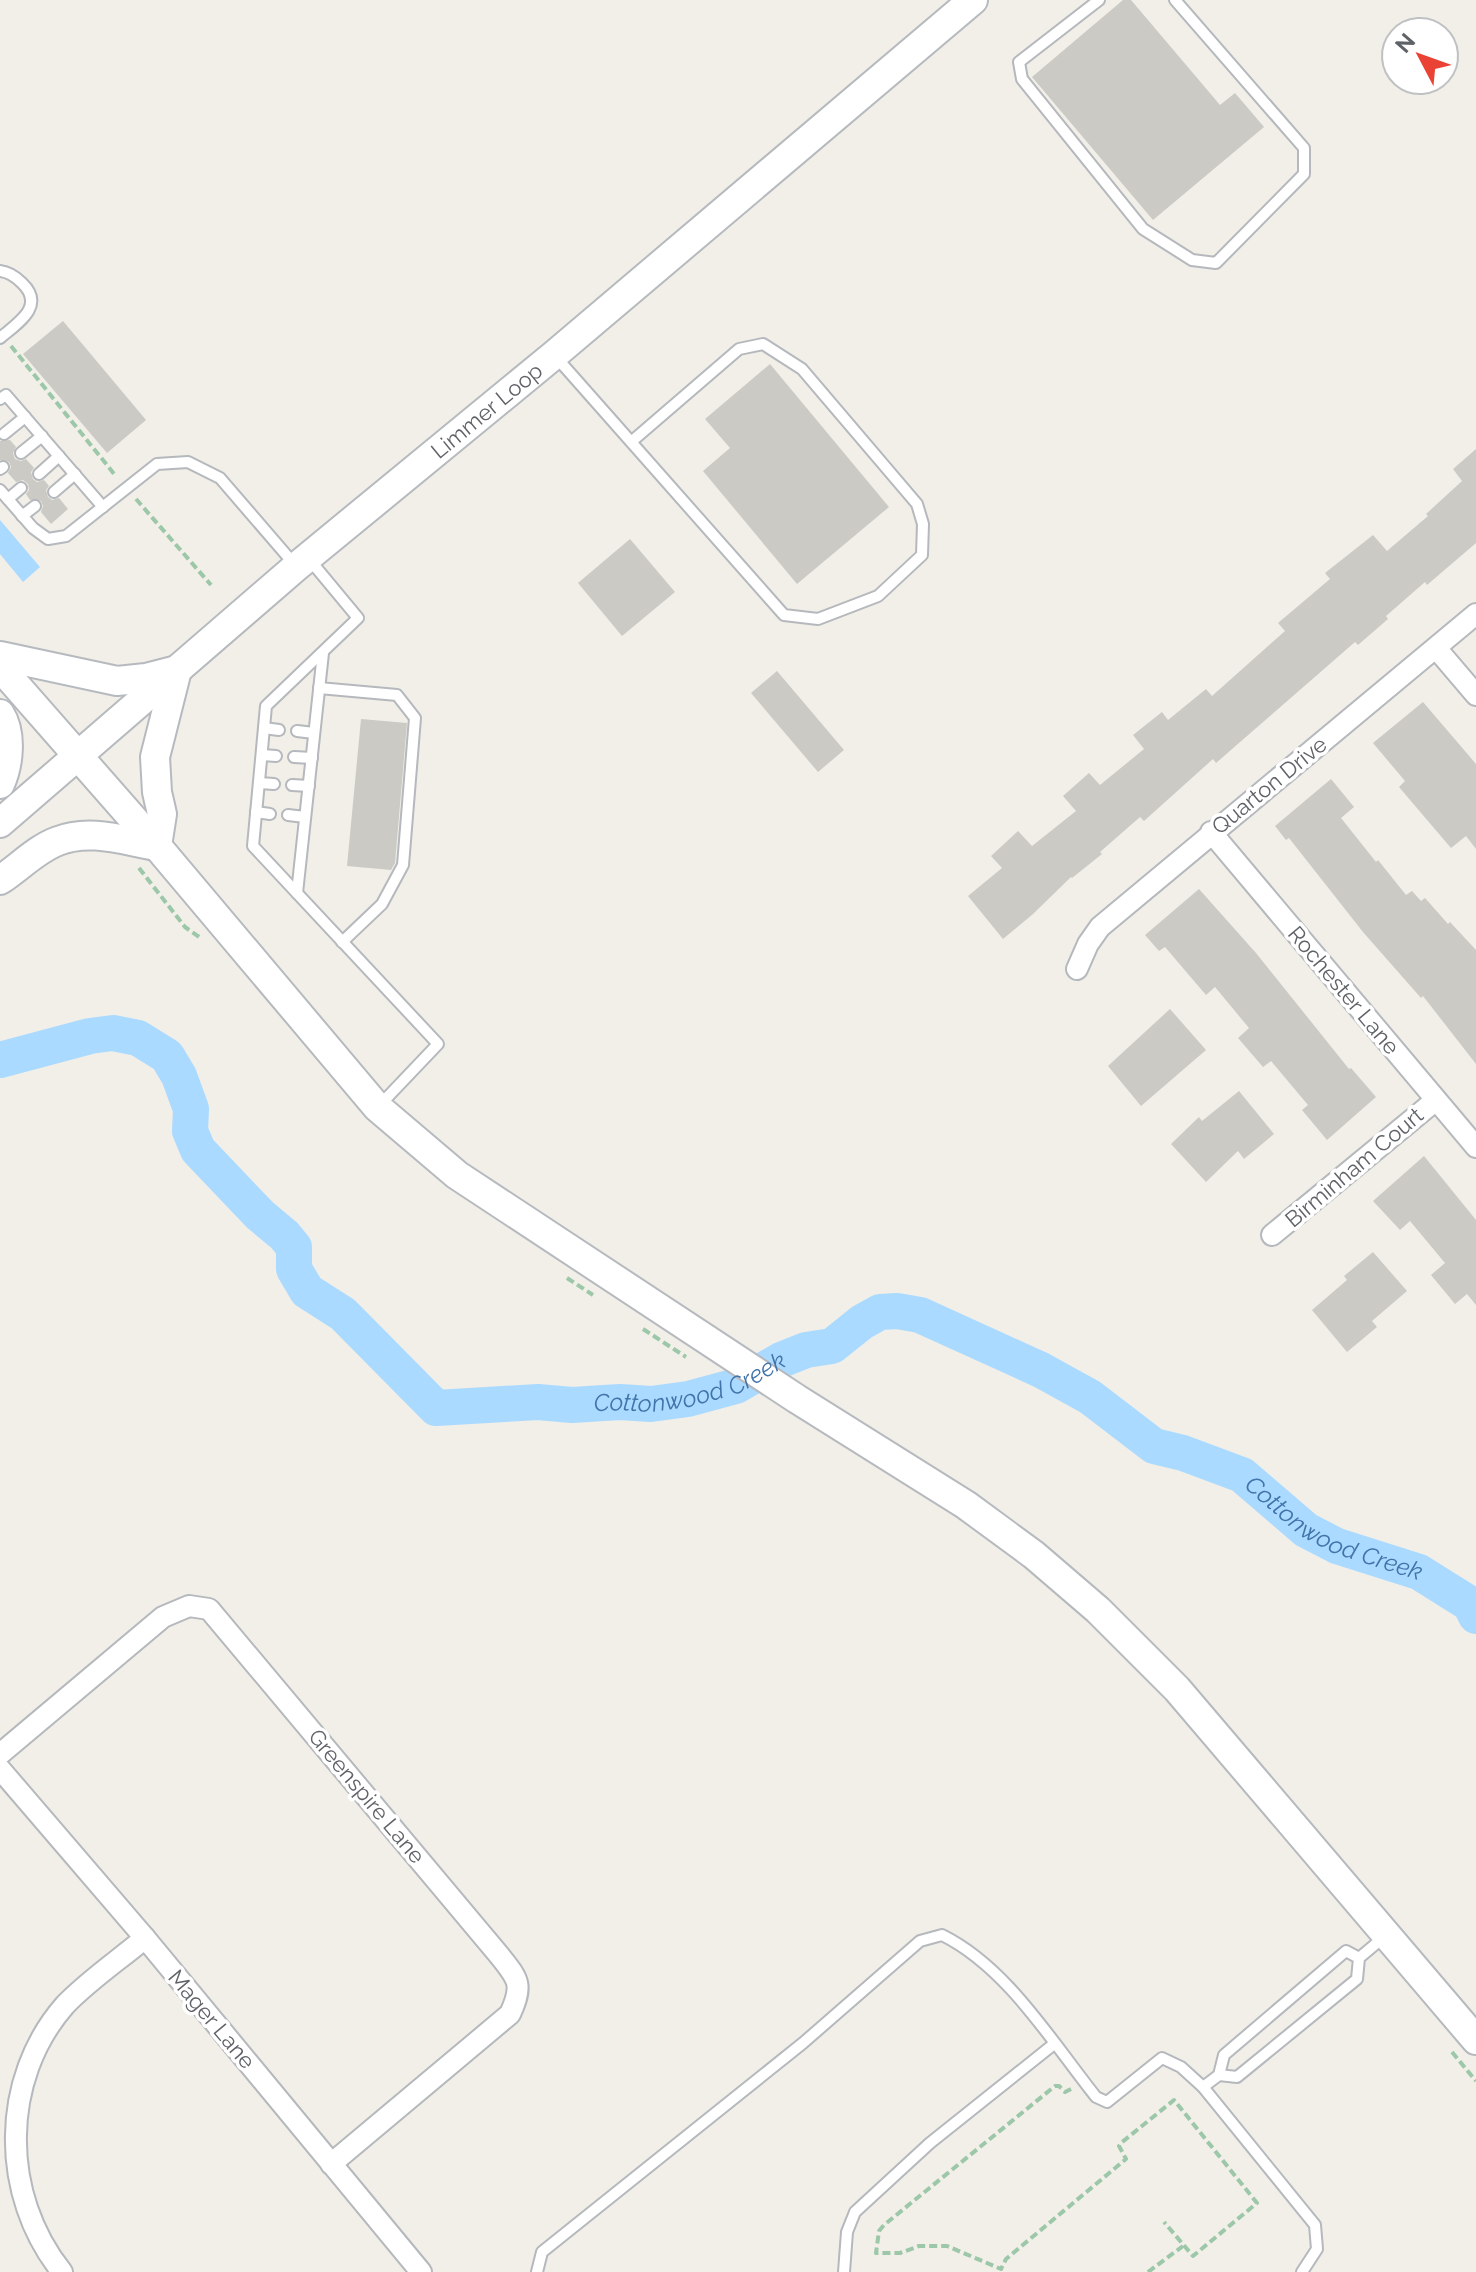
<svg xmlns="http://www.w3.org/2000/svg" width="1476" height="2272" font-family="Raleway,sans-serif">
	<rect width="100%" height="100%" fill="#f1efe8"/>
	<path fill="#aadaff" d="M0,520L40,567L23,582L0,554Z"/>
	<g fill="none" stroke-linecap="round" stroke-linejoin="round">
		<path stroke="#aadaff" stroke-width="36" id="s1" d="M0,1060L90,1036L113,1033L138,1038L167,1056L179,1076L191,1109L190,1131L198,1150L260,1215L284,1235L294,1247V1269L307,1291L343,1314L436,1408L538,1402L572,1405L620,1402L651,1404L688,1399L736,1386L781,1360L806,1350L832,1346L862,1322L880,1312L897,1311L920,1315L1041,1370L1090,1397L1154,1446L1183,1453L1242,1475L1306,1530L1337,1546L1419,1572L1470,1604L1476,1616"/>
	</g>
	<g fill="#cccac5">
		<path d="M1123,0H1131L1220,105L1235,93L1264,127L1153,220L1032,77Z"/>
		<path d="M63,321L146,420L107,453L23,354Z"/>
		<path d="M770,364L889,507L797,584L703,471L730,448L705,419Z"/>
		<path d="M10,440L16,447L13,453L15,459L21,461L26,459L34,468L31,472L33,479L37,482L44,480L49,486L46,490L48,497L52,500L59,498L68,509L51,524L41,512L43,506L41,501L30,500L26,494L29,490L28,484L23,480L16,482L8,473L11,467L9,462L0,460V441Z"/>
		<path d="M1476,449V543L1427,585L1425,582L1386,616L1388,619L1358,645L1355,642L1216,763L1213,759L1144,821L1140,817L1100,852L1102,854L1072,878L1071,877L1033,914L1003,939L968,896L1002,868L991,856L1018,831L1032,846L1076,811L1063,796L1089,773L1100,785L1144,749L1133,735L1162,712L1168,720L1206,689L1212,696L1285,631L1278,623L1330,579L1325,573L1373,535L1387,551L1428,516L1426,514L1462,481L1453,469Z"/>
		<path d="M630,539L675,592L622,636L578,583Z"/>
		<path d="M777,671L844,750L818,772L751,693Z"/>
		<path d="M1423,702L1476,764V849L1466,836L1451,848L1399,787L1405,781L1373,743Z"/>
		<path d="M361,719L407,723L395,863L391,870L347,866Z"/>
		<path d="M1331,779L1354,807L1341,818L1376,862L1378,860L1406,895L1412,891L1421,901L1425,898L1448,924L1450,922L1476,950V1064L1423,996L1421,998L1363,932L1289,838L1286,840L1275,826Z"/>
		<path d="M1199,889L1256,953L1349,1069L1351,1068L1376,1097L1327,1140L1302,1110L1308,1105L1271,1061L1263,1067L1238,1038L1249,1028L1215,987L1206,995L1165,947L1159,951L1145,935Z"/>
		<path d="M1170,1009L1206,1050L1141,1106L1108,1066Z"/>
		<path d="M1239,1091L1274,1134L1244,1159L1238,1151L1206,1182L1171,1144L1199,1117L1202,1121Z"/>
		<path d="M1424,1156L1476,1220V1305L1467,1294L1455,1304L1431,1275L1445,1263L1410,1221L1400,1230L1373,1201Z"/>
		<path d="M1373,1252L1407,1291L1372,1321L1377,1327L1347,1352L1312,1310L1347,1280L1344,1276Z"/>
	</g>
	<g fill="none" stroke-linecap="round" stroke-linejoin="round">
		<defs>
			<g id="lane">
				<path d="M1099,0L1019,62L1022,79L1143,229L1192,260L1216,263L1304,174V148L1175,0"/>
				<path d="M0,271C9,272 15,276 22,283C46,306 18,323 0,338"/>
				<path d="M556,357L784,615L818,619L878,596L922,555L923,524L917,504L802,369L763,344L739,349L631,442"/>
				<path d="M0,399L6,395L103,507"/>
				<path d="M4,434L25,417"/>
				<path d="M21,453L42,436"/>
				<path d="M0,469L3,467"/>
				<path d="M39,474L59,456"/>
				<path d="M0,490L33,528L48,539L66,536L157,464L188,462L220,478L295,565"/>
				<path d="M54,492L75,474"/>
				<path d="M8,499L21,488"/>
				<path d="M22,516L35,506"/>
				<path d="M309,559L358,618L266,706L253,846L438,1044L379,1106"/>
				<path d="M319,688L397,695L415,718L403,865L382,904L342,942"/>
				<path d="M264,728L279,730"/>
				<path d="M297,731L314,733"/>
				<path d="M262,755L276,756"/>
				<path d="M294,757L312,758"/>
				<path d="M259,783L274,784"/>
				<path d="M292,785L309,786"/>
				<path d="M256,812L270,814"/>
				<path d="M288,815L305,817"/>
				<path d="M297,893L323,653"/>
				<path d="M1359,1958L1346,1951L1224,2055L1219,2075L1237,2077L1357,1979L1359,1958L1384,1937"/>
				<path d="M1219,2075L1203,2087L1315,2225L1317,2249L1302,2272"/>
				<path d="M537,2272L542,2252L803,2043L920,1941L942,1935C1007,1967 1052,2042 1096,2097L1107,2102L1162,2058L1181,2067L1203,2087"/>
				<path d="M844,2272L847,2232L855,2212L930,2143L1054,2044"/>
			</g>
			<g id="street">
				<path d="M1436,648L1476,695"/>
				<path d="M1211,832L1476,1147"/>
				<path d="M1077,969L1088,944L1100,927L1476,614"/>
				<path d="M1272,1235L1436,1100"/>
				<path d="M0,1754L163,1617L189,1606L209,1609L499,1955C518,1979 524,1984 510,2014L331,2164"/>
				<path d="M0,1769L145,1938L421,2272"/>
				<path d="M62,2272C0,2195 0,2079 65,2005C89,1980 119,1960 145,1938"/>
			</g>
			<g id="secondary">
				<path d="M0,656L117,681L146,678L173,671"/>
				<path d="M0,667L157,846L377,1107L457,1175L797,1399L966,1505L1034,1555L1098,1610L1177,1689L1476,2040"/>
				<path d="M0,714C12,733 9,764 0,784"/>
				<path id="s2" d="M0,823L296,567L554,355L973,0"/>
				<path d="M157,846L162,814L157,792L155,757L177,670"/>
				<path d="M0,880C19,868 36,849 58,841C90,828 125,841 157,846"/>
			</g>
		</defs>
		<use href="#lane" stroke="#b5b8bc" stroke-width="14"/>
		<use href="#street" stroke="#b5b8bc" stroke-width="24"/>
		<use href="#secondary" stroke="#b6babf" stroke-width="32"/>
		<g stroke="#9cc7a9" stroke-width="4" stroke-dasharray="8 4" stroke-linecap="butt">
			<path d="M11,346L115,475"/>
			<path d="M136,499L211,585"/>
			<path d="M139,868L185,927L202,939"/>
			<path d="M567,1278L593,1295"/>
			<path d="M643,1329L686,1357"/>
			<path d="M1452,2052L1476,2081"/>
			<path d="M1071,2089L1065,2092L1059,2086H1055L884,2225L879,2231L876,2253H900L919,2246H947L1001,2269L1006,2259L1126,2159L1119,2146L1121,2143L1174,2100L1257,2203L1193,2256L1164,2222"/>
			<path d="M1148,2272L1183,2246"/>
		</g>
		<use href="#lane" stroke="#fff" stroke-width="10"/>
		<use href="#street" stroke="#fff" stroke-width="20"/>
		<use href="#secondary" stroke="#fff" stroke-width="28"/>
	</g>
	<g text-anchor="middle" stroke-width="7" stroke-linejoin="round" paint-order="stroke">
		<g font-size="22" fill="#5f6368" stroke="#fff">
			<text dy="8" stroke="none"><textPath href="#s2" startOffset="638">Limmer Loop</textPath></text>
			<text transform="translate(1269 785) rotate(-39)" y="8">Quarton Drive</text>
			<text transform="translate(1344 990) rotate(50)" y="8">Rochester Lane</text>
			<text transform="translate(1354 1167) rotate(-40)" y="8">Birminham Court</text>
			<text transform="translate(367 1796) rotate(50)" y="8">Greenspire Lane</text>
			<text transform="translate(212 2019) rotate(50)" y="8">Mager Lane</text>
		</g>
		<g font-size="24" font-style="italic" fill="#4174aa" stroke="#fff">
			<text dy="8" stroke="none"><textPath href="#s1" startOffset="894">Cottonwood Creek</textPath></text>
			<text dy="8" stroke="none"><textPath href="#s1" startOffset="1614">Cottonwood Creek</textPath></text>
		</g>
	</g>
	<g transform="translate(1420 56) rotate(311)"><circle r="38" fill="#ffffff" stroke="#bfc1c3" stroke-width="2"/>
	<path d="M0-6L14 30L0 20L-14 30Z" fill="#ea4335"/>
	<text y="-12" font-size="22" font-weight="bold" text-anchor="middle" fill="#5f6368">N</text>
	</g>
</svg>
